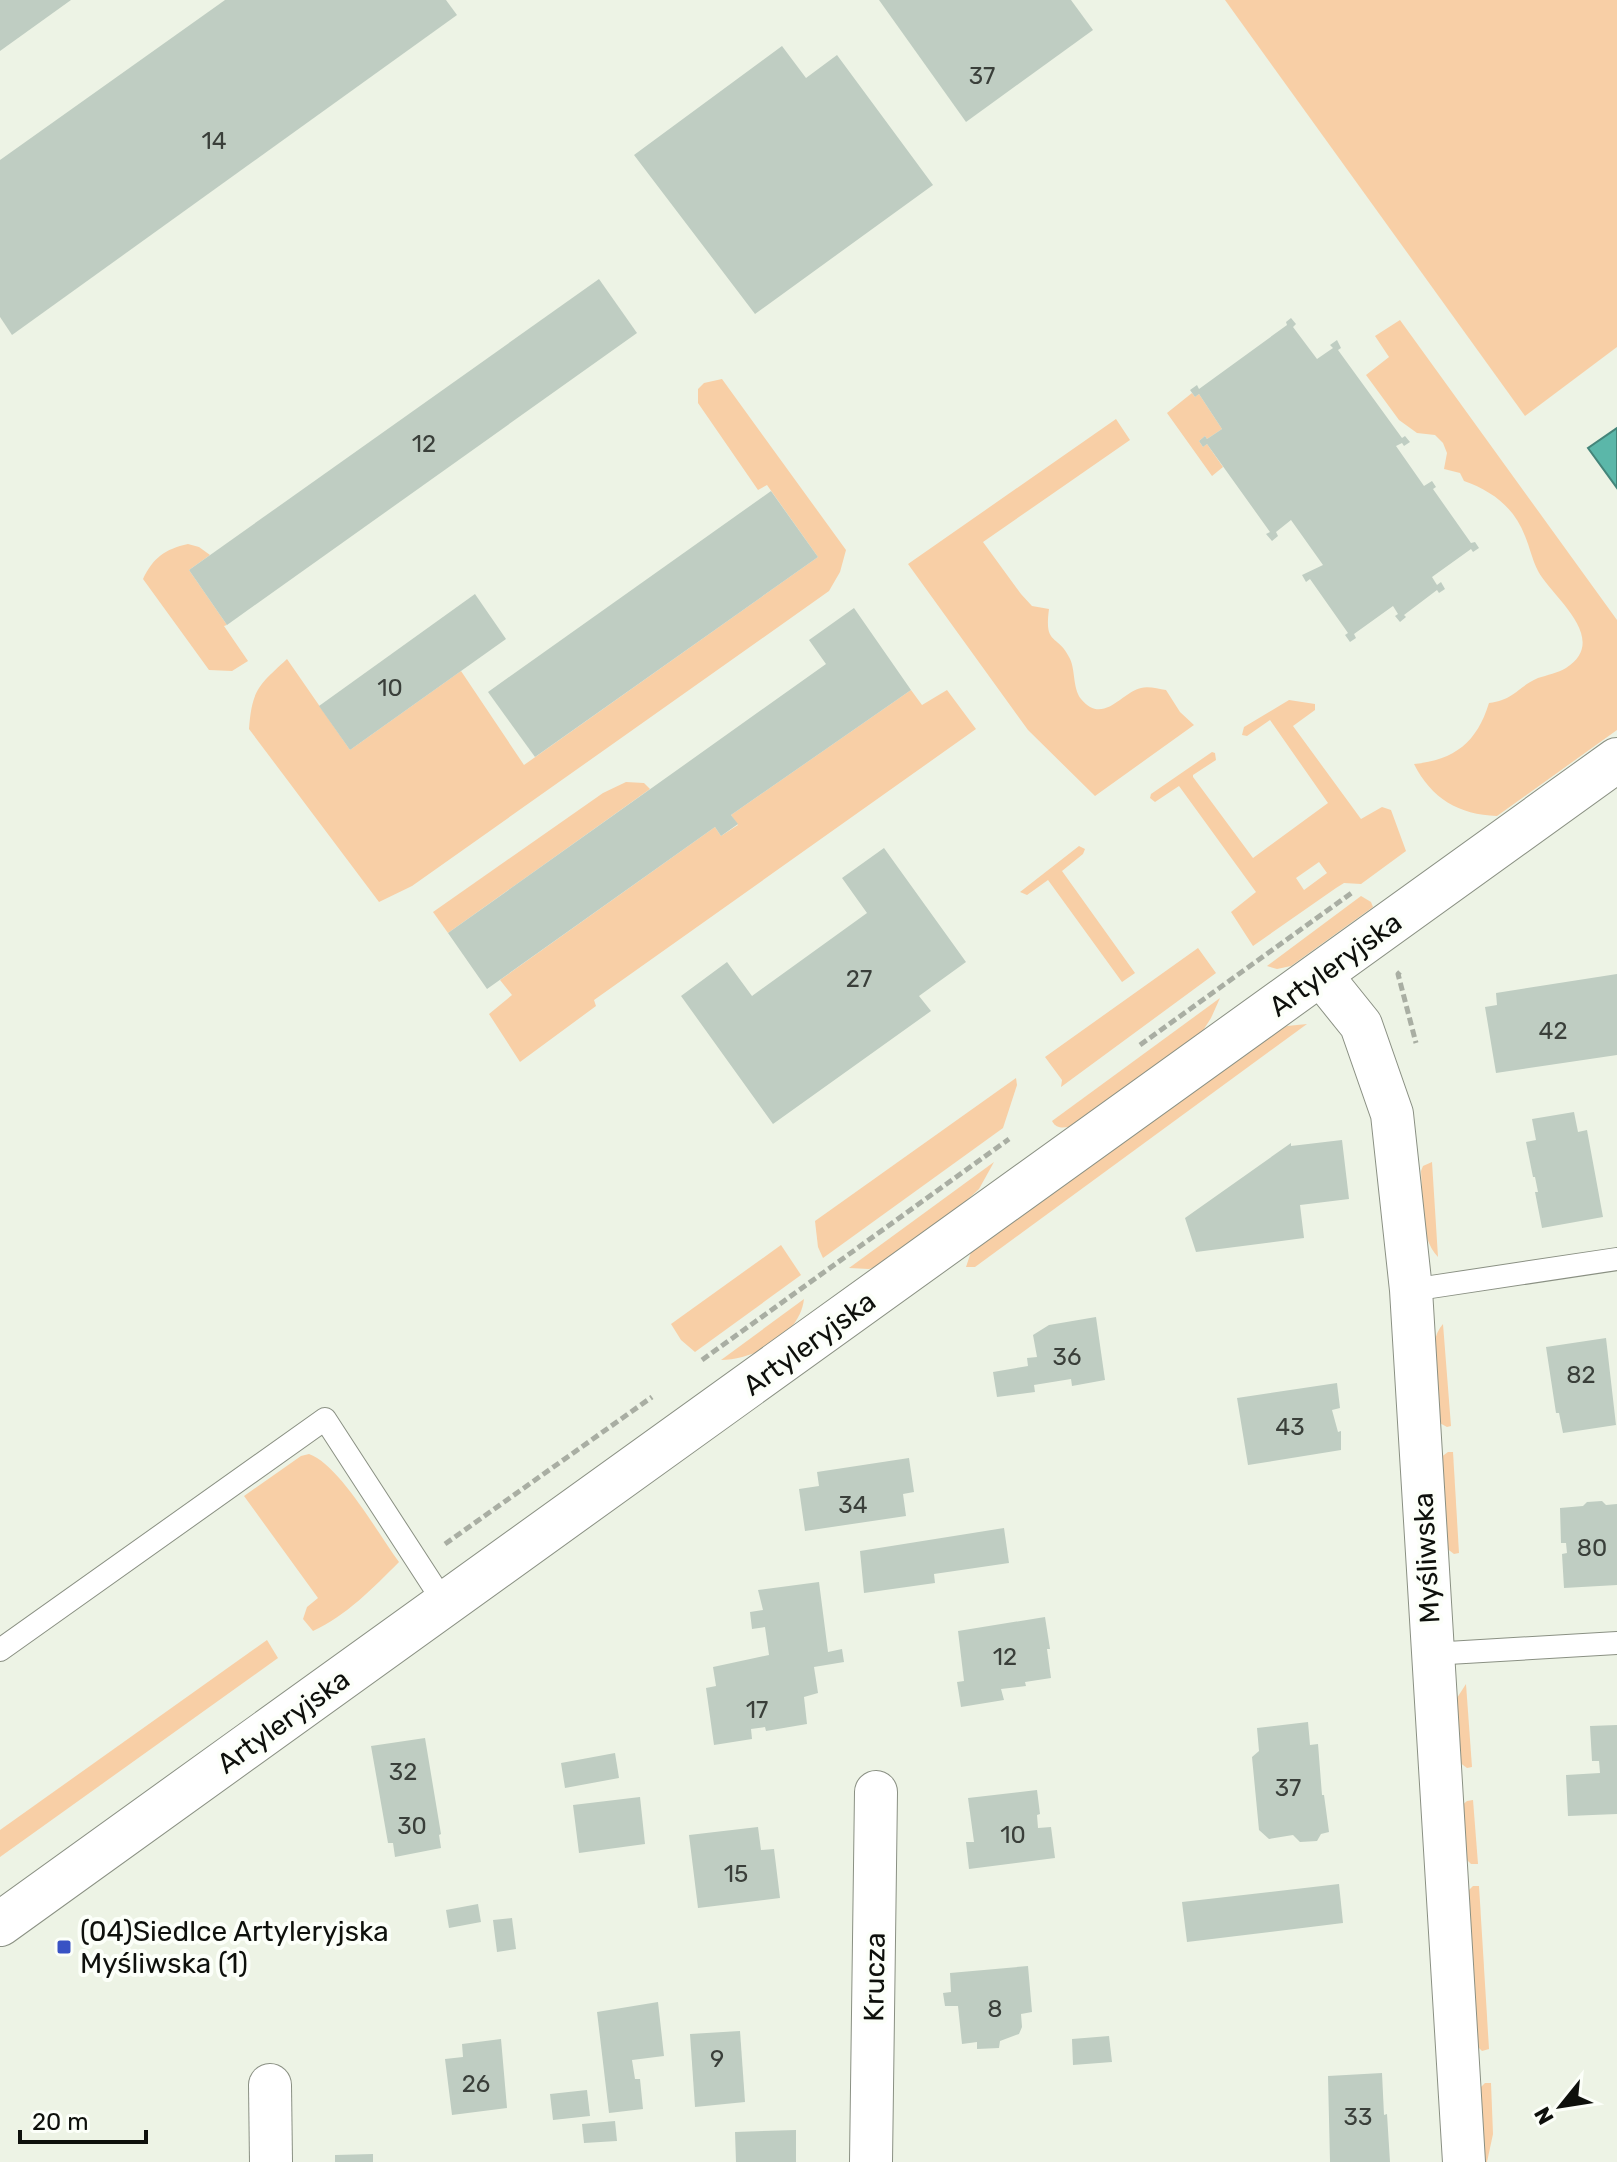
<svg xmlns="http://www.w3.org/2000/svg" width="1617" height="2162" font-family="Rubik,sans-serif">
	<rect width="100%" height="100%" fill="#edf3e5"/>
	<g fill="#f8cfa6" fill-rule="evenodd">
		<path d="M1225,0H1617V347L1525,416Z"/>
		<path d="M1400,320L1617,620V730L1497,816C1459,815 1431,798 1414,764C1455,760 1477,742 1489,703C1516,699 1517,687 1538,678C1547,675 1558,673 1566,668C1611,639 1552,597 1538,571C1532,559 1530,548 1525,536C1514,507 1492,491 1464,481L1460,473L1444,469L1447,453L1443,443L1435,435L1417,433L1399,420L1366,375L1389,357L1375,336Z"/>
		<path d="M722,379L846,550L840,572L829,591L412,886L379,902L249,729C252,689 259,685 287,659L350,750L461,671L524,765L818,557L767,485L758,490L698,403V389L704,383Z"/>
		<path d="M1192,393L1195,397L1199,394L1222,429L1207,439L1205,436L1199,441L1203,447L1207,444L1223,467L1212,476L1167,413Z"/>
		<path d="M1116,419L1130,440L983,542L1021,594L1032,606L1049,609C1044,646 1057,633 1069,657C1076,669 1072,687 1081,699C1103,726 1122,692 1141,688C1149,686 1158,689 1166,690L1180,712L1194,725L1095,796L1028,730L908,564Z"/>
		<path d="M188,544L199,547L210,555L189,570L227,625L224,626L248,661L232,671L209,670L143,579C153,558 165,549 188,544Z"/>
		<path d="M911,690L922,705L947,690L976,729L594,1000L596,1006L520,1062L489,1014L512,995L500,980L715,827L721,836L738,825L731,815Z"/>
		<path d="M1289,700L1315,704V710L1293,726L1361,819L1382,807L1391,810L1406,851L1361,884L1344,883L1336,888L1253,946L1231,912L1256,892L1179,786L1155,802L1150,798L1151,794L1212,752L1215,753L1216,760L1193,775V777L1253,858L1328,803L1270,720L1247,736L1242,735L1244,727ZM1319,862L1327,873L1304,890L1296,878Z"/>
		<path d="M626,782L644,783L650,789L448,933L433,912L603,793Z"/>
		<path d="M1079,846L1085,849L1083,854L1062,871L1135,973L1122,982L1048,880L1027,895L1020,892Z"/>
		<path d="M1361,896L1371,902L1373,907L1291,966L1277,969L1267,966Z"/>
		<path d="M1198,948L1216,973L1061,1087L1062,1080L1045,1057Z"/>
		<path d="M1220,998L1211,1018L1202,1032L1069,1127C1061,1128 1056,1128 1052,1121Z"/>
		<path d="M1307,1024L975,1267H966L971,1252L1267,1037L1287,1026Z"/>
		<path d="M1016,1078L1017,1085L1003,1128L823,1258L818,1247L815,1221Z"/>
		<path d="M994,1162L979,1189L964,1203L875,1267L869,1269L849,1268Z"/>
		<path d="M1432,1162L1438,1257C1418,1235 1423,1199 1421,1171L1423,1166Z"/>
		<path d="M781,1245L801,1275L695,1352L681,1340L671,1324Z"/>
		<path d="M804,1299C800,1335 754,1360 721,1360Z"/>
		<path d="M1443,1324L1451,1426L1447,1427L1436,1421C1435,1395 1425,1343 1443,1324Z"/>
		<path d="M1448,1452H1453L1459,1553L1454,1554L1445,1547L1440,1458Z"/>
		<path d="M309,1454C340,1465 378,1534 399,1562C373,1588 346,1616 313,1631L303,1619L307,1607L318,1598L244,1496L301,1456Z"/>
		<path d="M267,1640L278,1658L0,1857V1830Z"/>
		<path d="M1466,1684L1472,1767L1467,1768L1459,1762L1455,1701Z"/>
		<path d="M1473,1800L1478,1864H1471L1464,1857L1460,1807L1467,1801Z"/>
		<path d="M1473,1886H1479L1489,2049L1482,2051L1476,2045L1465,1894Z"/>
		<path d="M1485,2083H1491L1493,2134L1487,2162H1483L1478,2090Z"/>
	</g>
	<path fill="#5bb7a9" stroke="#44857a" stroke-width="2" d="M1617,428V488L1588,448Z"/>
	<g fill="#bfcdc2">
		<path d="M0,0H71L0,51Z"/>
		<path d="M225,0H446L457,15L12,335L0,317V160Z"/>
		<path d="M879,0H1071L1093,30L966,122Z"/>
		<path d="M782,46L806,78L837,55L933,185L755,314L634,155Z"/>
		<path d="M599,279L637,333L227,625L189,570Z"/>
		<path d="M1291,318L1296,324L1293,327L1317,359L1333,348L1330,345L1337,340L1341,348L1338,350L1402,438L1405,436L1410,442L1404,446L1402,443L1396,446L1424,486L1432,481L1436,487L1433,489L1471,543L1475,542L1479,548L1473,552L1471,549L1432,577L1437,585L1441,582L1445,589L1439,593L1437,590L1404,615L1406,617L1400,622L1395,616L1398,614L1393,606L1354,634L1356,638L1350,642L1345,635L1348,633L1310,579L1306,582L1302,575L1323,565L1291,520L1276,532L1278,536L1272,541L1266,534L1270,532L1207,444L1203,447L1199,441L1205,436L1207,439L1222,429L1199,394L1195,397L1190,390L1197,385L1199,389L1287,325L1286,322Z"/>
		<path d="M771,491L818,557L535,757L488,692Z"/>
		<path d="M475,594L506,639L350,750L319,706Z"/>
		<path d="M854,608L911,690L731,815L738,824L721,836L715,827L487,989L448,933L826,664L809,640Z"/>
		<path d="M884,848L966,962L919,996L931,1011L773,1124L681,996L727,962L752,996L867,913L842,878Z"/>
		<path d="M1617,974V1055L1496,1073L1485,1007L1497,1005L1496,993Z"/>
		<path d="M1574,1112L1578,1132L1587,1130L1603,1217L1542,1228L1535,1192H1538L1535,1177H1533L1526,1142L1536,1140L1532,1119Z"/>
		<path d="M1342,1140L1349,1199L1300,1205L1304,1238L1196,1252L1185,1218L1291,1143V1146Z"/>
		<path d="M1096,1317L1105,1380L1072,1386L1071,1379L1034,1385L1035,1392L997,1397L993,1372L1028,1366L1027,1358L1037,1357L1033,1335L1049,1325Z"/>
		<path d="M1606,1338L1616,1425L1563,1433L1559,1413H1556L1546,1347Z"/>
		<path d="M1337,1383L1340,1408L1332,1410L1338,1432L1341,1431V1450L1248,1465L1237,1398Z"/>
		<path d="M909,1458L914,1492L903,1494L906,1516L805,1531L799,1489L819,1486L817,1472Z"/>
		<path d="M1602,1501L1606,1505L1617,1504V1585L1564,1588L1562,1554L1567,1553L1566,1543H1561L1560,1508L1583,1506L1587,1502Z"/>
		<path d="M1004,1528L1009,1563L934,1574L935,1583L864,1593L860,1551Z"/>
		<path d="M819,1582L828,1652L842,1649L844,1662L814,1667L818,1693L804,1697L807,1724L766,1731L765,1727L751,1729L752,1739L714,1745L706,1688L716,1686L713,1667L769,1655L765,1627L752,1629L750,1612L763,1610L758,1590Z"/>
		<path d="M1045,1617L1050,1649H1047L1051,1678L1025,1682L1026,1686L1001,1689L1004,1700L961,1707L957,1682L964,1681L958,1631Z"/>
		<path d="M1308,1722L1310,1745L1318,1744L1322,1795H1324L1329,1832L1321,1834L1317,1841L1300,1842L1293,1835L1269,1839L1259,1830L1252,1757L1259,1751L1257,1728Z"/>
		<path d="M1617,1725V1814L1568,1816L1566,1775L1600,1773L1599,1761H1592L1590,1726Z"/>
		<path d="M425,1738L441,1834L439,1835L441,1848L395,1857L393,1843H388L371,1746Z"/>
		<path d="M615,1753L619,1778L565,1788L561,1763Z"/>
		<path d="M1037,1790L1040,1814L1037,1815L1038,1828L1051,1827L1055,1858L969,1869L966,1842H974L968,1798Z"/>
		<path d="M640,1797L645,1844L579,1853L573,1805Z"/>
		<path d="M758,1827L761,1850L774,1849L780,1898L698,1908L689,1835Z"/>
		<path d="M1339,1884L1343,1923L1187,1942L1182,1902Z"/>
		<path d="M478,1904L481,1922L449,1928L446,1910Z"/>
		<path d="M512,1918L516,1949L497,1952L493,1920Z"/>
		<path d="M1028,1966L1032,2012L1021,2014L1022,2027L1019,2034L1000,2041L999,2048L977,2049V2042L962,2044L958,2006H945L943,1993L951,1992L950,1973Z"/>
		<path d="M658,2002L664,2056L632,2060L635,2079H640L643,2109L609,2113L597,2012Z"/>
		<path d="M740,2031L745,2102L695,2107L690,2034Z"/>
		<path d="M1109,2036L1112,2062L1073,2065L1072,2039Z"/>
		<path d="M501,2039L507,2108L452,2115L445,2059L463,2057L462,2044Z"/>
		<path d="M1382,2073L1384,2115L1387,2114L1390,2162H1330L1328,2076Z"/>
		<path d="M587,2090L590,2116L553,2120L550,2094Z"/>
		<path d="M615,2121L617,2141L584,2143L582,2124Z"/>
		<path d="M796,2130V2162H736L735,2132Z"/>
		<path d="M373,2154V2162H335V2155Z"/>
	</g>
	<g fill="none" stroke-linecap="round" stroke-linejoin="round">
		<defs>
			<g id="service">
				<path d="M1411,1290L1617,1259"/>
				<path d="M0,1650L325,1419L445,1604"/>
				<path d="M1431,1654L1617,1643"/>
			</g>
			<g id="minor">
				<path d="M1320,974L1361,1025L1392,1114L1411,1290L1464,2162"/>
				<path d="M270,2085L271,2162"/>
				<path d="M871,2162L876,1792"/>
			</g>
			<path id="tertiary" d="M0,1924L1617,760"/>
		</defs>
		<use href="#service" stroke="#8a9083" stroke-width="24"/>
		<use href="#minor" stroke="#8a9083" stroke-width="44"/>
		<use href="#tertiary" stroke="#8a9083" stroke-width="46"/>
		<g stroke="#a9aea3" stroke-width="5" stroke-dasharray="8 4" stroke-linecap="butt">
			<path d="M1400,972L1398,974L1416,1043"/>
			<path d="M1140,1045L1353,892"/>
			<path d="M702,1360L1009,1139"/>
			<path d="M445,1544L652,1397"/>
		</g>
		<use href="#service" stroke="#fff" stroke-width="22"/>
		<use href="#minor" stroke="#fff" stroke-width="42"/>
		<use href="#tertiary" stroke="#fff" stroke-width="44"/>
	</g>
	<rect fill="#3852c4" stroke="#fcfff9" stroke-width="3" x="56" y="1939" width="16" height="16" rx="4"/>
	<g text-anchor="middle" stroke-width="8" stroke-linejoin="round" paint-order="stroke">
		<g font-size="24" fill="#3a3f3a">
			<text x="982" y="84">37</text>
			<text x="214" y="149">14</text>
			<text x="424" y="452">12</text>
			<text x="390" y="696">10</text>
			<text x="859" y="987">27</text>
			<text x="1553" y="1039">42</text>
			<text x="1067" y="1365">36</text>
			<text x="1581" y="1383">82</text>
			<text x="1290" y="1435">43</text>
			<text x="853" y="1513">34</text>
			<text x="1592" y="1556">80</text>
			<text x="1005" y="1665">12</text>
			<text x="757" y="1718">17</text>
			<text x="403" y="1780">32</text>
			<text x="1288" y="1796">37</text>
			<text x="412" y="1834">30</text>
			<text x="1013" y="1843">10</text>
			<text x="736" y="1882">15</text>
			<text x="995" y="2017">8</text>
			<text x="717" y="2067">9</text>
			<text x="476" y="2092">26</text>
			<text x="1358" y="2125">33</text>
		</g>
		<g font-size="28" fill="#0e100c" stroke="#fcfff9">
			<text transform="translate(1335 964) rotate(-36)" y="10">Artyleryjska</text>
			<text transform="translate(809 1343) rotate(-36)" y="10">Artyleryjska</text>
			<text transform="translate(1426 1558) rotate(-93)" y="10">Myśliwska</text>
			<text transform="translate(283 1721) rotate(-36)" y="10">Artyleryjska</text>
			<text transform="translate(874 1977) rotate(-89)" y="10">Krucza</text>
		</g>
		<g font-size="28" fill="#0e100c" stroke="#fcfff9" text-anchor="start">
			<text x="80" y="1941">(04)Siedlce Artyleryjska<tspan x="80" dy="32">Myśliwska (1)</tspan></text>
		</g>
	</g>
	<g transform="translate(1561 2106) rotate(240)" stroke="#fcfff9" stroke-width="6" paint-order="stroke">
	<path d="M0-6L14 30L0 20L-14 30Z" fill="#0e100c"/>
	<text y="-12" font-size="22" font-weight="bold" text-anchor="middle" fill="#0e100c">N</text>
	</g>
	<path d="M20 2130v12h126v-12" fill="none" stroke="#0e100c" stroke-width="4"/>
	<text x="32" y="2130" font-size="24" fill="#0e100c" stroke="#fcfff9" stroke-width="6" paint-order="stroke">20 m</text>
</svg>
